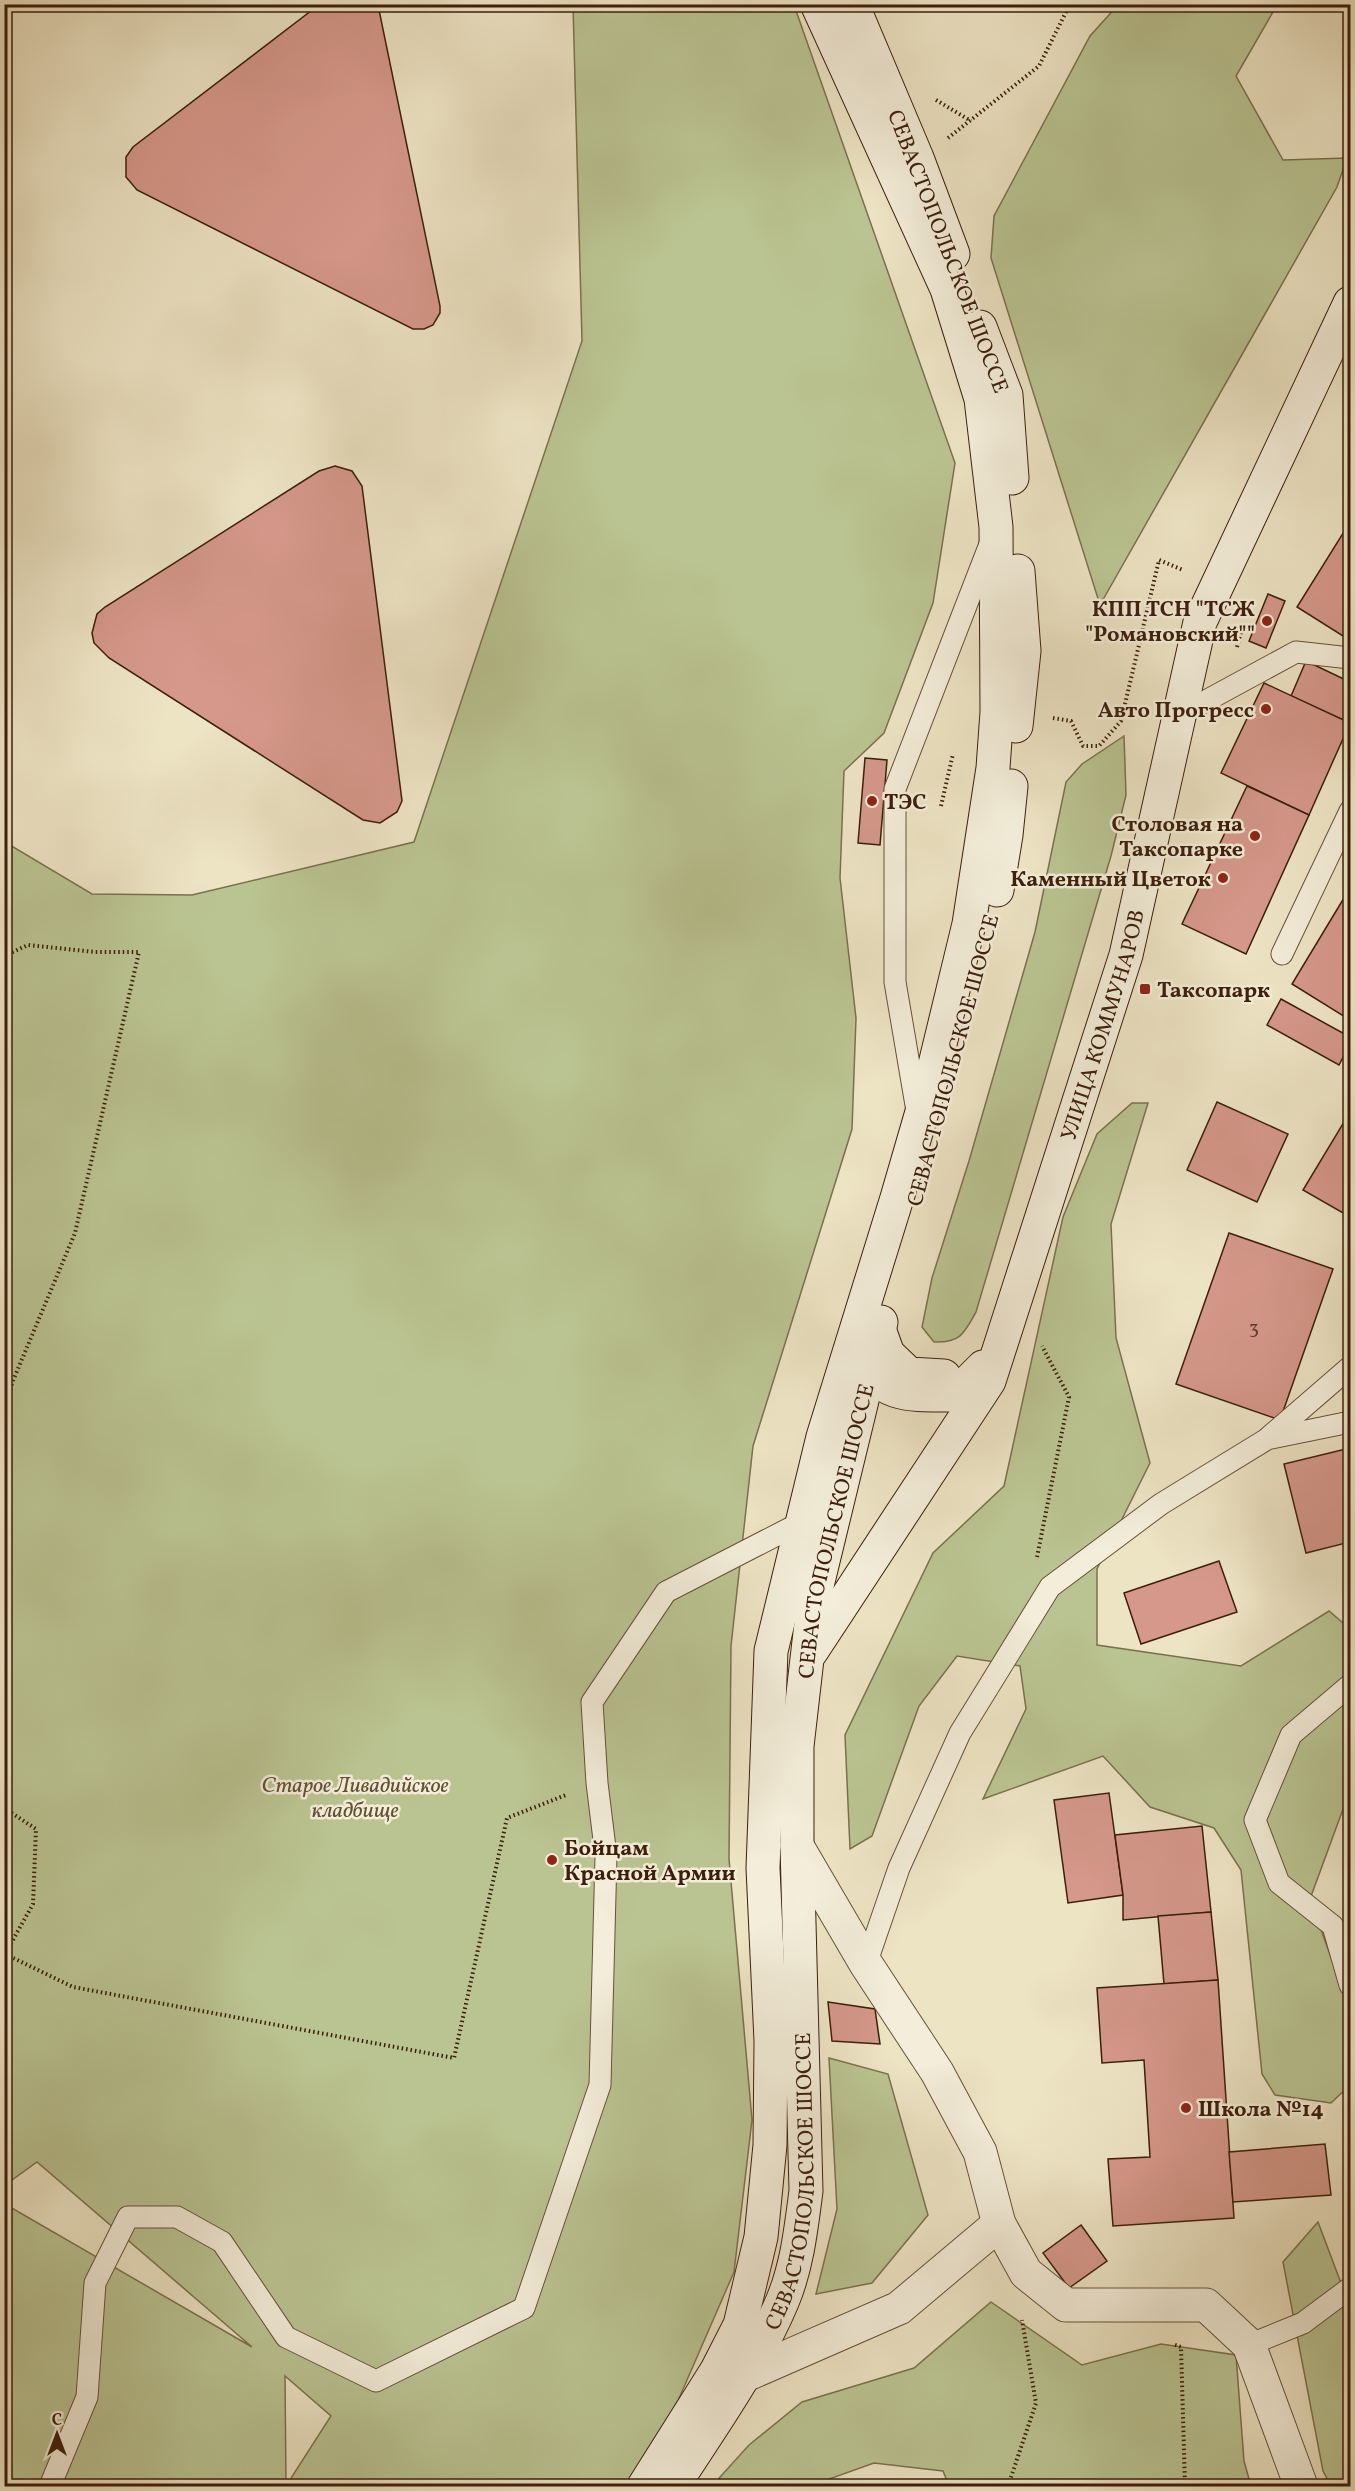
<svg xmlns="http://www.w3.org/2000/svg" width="1355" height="2491" font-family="Vollkorn,serif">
	<rect width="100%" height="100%" fill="#ede4c4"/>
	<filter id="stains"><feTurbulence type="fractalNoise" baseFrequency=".00333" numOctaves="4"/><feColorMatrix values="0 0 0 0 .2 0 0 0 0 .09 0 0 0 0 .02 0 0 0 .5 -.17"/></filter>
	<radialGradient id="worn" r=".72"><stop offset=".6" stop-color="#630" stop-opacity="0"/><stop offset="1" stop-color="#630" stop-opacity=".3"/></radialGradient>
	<g fill="#bac492" stroke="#7b714e" stroke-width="1.5" fill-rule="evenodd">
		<path d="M573,5H794L955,463L933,603L884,733L844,771L840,878L856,1018L852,1129L753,1446L731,1646L729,1859L752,2120L734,2272L677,2403L625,2486H5V2204L252,2347L37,2162L5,2185V842L92,894L192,895L414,842L582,341ZM285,2376L331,2416L286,2486Z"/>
		<path d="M1118,5H1277L1236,76L1283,160L1347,158L1337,187L1100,605L991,258L994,216L1090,36Z"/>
		<path d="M1124,736L1126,795L1111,856L976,1312C964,1334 960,1343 934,1342L922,1327L932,1278L969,1161L1035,932L1066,782L1082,764Z"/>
		<path d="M1132,1103H1148L1111,1224L1116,1338L1150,1463L1097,1569V1645L1241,1666L1329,1611L1350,1629V1790L1310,1899L1350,2010V2085L1331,2103L1275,2095L1262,2074L1241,1870L1214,1828L1150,1807L1103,1756L983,1799L1026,1709L1020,1666L957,1656L919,1706L872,1836L850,1849L845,1735L933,1553L1004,1486L1063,1217L1097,1134Z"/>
		<path d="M829,2058L888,2074L928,2215L872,2283L816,2294L837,2209Z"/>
		<path d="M1318,2222L1350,2307V2486H1331L1323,2471L1283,2262Z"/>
		<path d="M991,2302L1082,2365L1161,2344L1236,2355L1244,2461L1251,2486H949L943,2471L874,2463L829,2479L828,2486H712L749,2445L802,2402L914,2368Z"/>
	</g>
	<g fill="#d5988a" stroke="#3c1e0b" stroke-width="1.5">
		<path d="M320,4L378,5L440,306V313L433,325L424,329H413L137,190L126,177V157L133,147Z"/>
		<path d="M335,466L352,471L362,486L402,801L397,812L380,823L363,820L109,658L94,643L92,633L97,614L105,607L319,471Z"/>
		<path d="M1350,522V625L1343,636L1297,607Z"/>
		<path d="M1268,594L1285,601L1266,648L1249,641Z"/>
		<path d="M1306,661L1350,682V723L1291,696Z"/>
		<path d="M1264,683L1350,723L1309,815L1221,773Z"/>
		<path d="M865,758L887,760L880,845L858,843Z"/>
		<path d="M1247,786L1309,815L1246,954L1182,924Z"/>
		<path d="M1350,888V1020L1292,984Z"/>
		<path d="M1281,999L1350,1037V1044L1339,1065L1267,1025Z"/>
		<path d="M1217,1102L1288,1134L1257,1202L1187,1170Z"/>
		<path d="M1347,1117L1350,1119V1217L1303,1190Z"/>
		<path d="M1229,1233L1333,1269L1280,1420L1176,1384Z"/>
		<path d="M1350,1448V1542L1306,1553L1284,1464Z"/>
		<path d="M1219,1561L1237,1612L1141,1644L1124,1593Z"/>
		<path d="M1109,1793L1123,1895L1068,1903L1054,1800Z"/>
		<path d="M1202,1826L1211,1912L1123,1920V1895L1115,1835Z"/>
		<path d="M1211,1912L1218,1980L1164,1984L1158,1916Z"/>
		<path d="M1218,1980L1234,2218L1113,2226L1108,2159L1150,2157L1144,2060L1102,2063L1097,1988Z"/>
		<path d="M828,2002L875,2009L880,2044L832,2041Z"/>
		<path d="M1325,2144L1331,2195L1233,2202L1229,2152Z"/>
		<path d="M1081,2225L1107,2261L1069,2288L1043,2253Z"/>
	</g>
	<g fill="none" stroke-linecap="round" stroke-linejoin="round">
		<defs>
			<g id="service">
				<path d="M1180,715L1296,652L1350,658"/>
				<path d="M1282,954L1350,811"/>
				<path d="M917,1111L895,982V789L990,544"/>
				<path d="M1269,1437L1350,1367"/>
				<path d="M1350,1685L1291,1735L1255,1820L1279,1883L1333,1926L1350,1985"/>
				<path d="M866,1964L899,1868L960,1733L1050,1587L1161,1504L1267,1439L1350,1422"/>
				<path d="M1249,2345L1303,2323L1350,2288"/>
				<path d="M50,2486L87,2397L95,2283L128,2217H177L222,2242L286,2337L376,2381L524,2308L600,2085L606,1856L597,1783L592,1702L666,1592L802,1522"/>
			</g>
			<g id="tertiary">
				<path d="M797,1846L866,1964L937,2072L980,2152L999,2224L1026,2273L1066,2305H1206L1249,2345L1301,2486"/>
				<path d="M728,2373L741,2377L899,2308L999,2224"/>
			</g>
			<g id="secondary">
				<path d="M852,4L917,158L953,254"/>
				<path d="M980,327L1006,395L1012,478"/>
				<path d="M1016,726L1024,651L1018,571"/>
				<path d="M997,890L1006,835L1011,786"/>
				<path d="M879,1329L888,1354L909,1374L944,1376"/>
				<path d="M860,1356C879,1399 914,1395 955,1395L983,1367"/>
				<path id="s1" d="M811,1652L989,1381L1126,955L1200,622L1350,303"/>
				<path d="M644,2486L717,2370L740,2325L761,2237L770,2145L771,2041L763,1868L771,1651L823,1437L897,1198L931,1081L969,924L993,768L997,712L996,527L981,399L947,289L817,4"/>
				<path id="s2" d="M673,2486C710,2429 755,2366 782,2302C797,2267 801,2229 806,2191L797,1846V1746L814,1598L881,1322"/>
			</g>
		</defs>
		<use href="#service" stroke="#685039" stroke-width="23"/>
		<use href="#tertiary" stroke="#685039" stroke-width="35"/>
		<use href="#secondary" stroke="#3c1e0b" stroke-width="35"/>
		<g stroke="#3c1e0b" stroke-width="4" stroke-dasharray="1.5 3" stroke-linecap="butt">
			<path d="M936,100L971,121"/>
			<path d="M948,138L1039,66L1070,4"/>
			<path d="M1237,647L1242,628"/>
			<path d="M1053,718L1071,721L1083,746H1099L1121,721L1159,560L1183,570"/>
			<path d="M941,806L953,754"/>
			<path d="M4,956L28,945L95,952H139L75,1233L12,1383L4,1420"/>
			<path d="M1037,1557L1069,1397L1042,1346"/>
			<path d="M4,1808L36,1829L33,1904L5,1954L73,1987L454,2058L507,1818L566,1795"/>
			<path d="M1175,2345L1181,2347L1185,2486"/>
			<path d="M1008,2486L1036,2403L1022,2320"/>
		</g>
		<use href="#service" stroke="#f3edd9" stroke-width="21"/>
		<use href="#tertiary" stroke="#f3edd9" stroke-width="33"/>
		<use href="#secondary" stroke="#f3edd9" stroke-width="33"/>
	</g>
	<g fill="#8f2418" stroke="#f3edd9" stroke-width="2">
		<circle cx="1267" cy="621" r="6"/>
		<circle cx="1266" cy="709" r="6"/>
		<circle cx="872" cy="801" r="6"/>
		<circle cx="1255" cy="836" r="6"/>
		<circle cx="1223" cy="878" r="6"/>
		<rect x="1139" y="983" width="12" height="12" rx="3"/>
		<circle cx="552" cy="1860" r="6"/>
		<circle cx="1186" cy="2108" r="6"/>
	</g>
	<g text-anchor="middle" stroke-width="5" stroke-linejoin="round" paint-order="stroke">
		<g font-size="20" fill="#623c2b">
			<text x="1254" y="1334">3</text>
		</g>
		<g font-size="22" fill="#3c1e0b" stroke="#f3edd9">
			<text transform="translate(949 251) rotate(69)" y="8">СЕВАСТОПОЛЬСКОЕ ШОССЕ</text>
			<text dy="8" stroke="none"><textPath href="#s1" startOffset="698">УЛИЦА КОММУНАРОВ</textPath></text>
			<text transform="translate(952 1060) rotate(-75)" y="8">СЕВАСТОПОЛЬСКОЕ ШОССЕ</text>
			<text dy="8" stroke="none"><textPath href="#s2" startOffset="992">СЕВАСТОПОЛЬСКОЕ ШОССЕ</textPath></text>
			<text dy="8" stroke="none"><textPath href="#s2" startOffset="336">СЕВАСТОПОЛЬСКОЕ ШОССЕ</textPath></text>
		</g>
		<g font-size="22" font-weight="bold" fill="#3c1e0b" stroke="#f3edd9" text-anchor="end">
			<text x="1255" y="616">КПП ТСН "ТСЖ<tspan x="1255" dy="25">"Романовский""</tspan></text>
			<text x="1254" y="717">Авто Прогресс</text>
			<text x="884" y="809" text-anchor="start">ТЭС</text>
			<text x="1243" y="831">Столовая на<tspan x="1243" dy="25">Таксопарке</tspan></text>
			<text x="1211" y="886">Каменный Цветок</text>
			<text x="1157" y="997" text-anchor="start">Таксопарк</text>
			<text x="564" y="1855" text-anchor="start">Бойцам<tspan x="564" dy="25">Красной Армии</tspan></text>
			<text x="1198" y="2116" text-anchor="start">Школа №14</text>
		</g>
		<g font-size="22" font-style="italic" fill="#625034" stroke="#f3edd9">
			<text x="355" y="1792">Старое Ливадийское<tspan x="355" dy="25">кладбище</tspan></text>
		</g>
	</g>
	<rect width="1355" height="2491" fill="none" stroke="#ede4c4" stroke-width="24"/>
	<rect x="6" y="6" width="1343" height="2479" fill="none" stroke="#3c1e0b" stroke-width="3"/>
	<rect x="12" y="12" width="1331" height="2467" fill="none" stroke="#3c1e0b" stroke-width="1.5"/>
	<g transform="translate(57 2434)" stroke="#f3edd9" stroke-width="4.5" paint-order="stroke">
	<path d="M0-4.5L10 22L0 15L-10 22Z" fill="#3c1e0b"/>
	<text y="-9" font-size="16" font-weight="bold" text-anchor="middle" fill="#3c1e0b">С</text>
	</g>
	<rect width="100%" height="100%" filter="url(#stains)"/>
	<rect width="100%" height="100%" fill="url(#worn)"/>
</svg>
